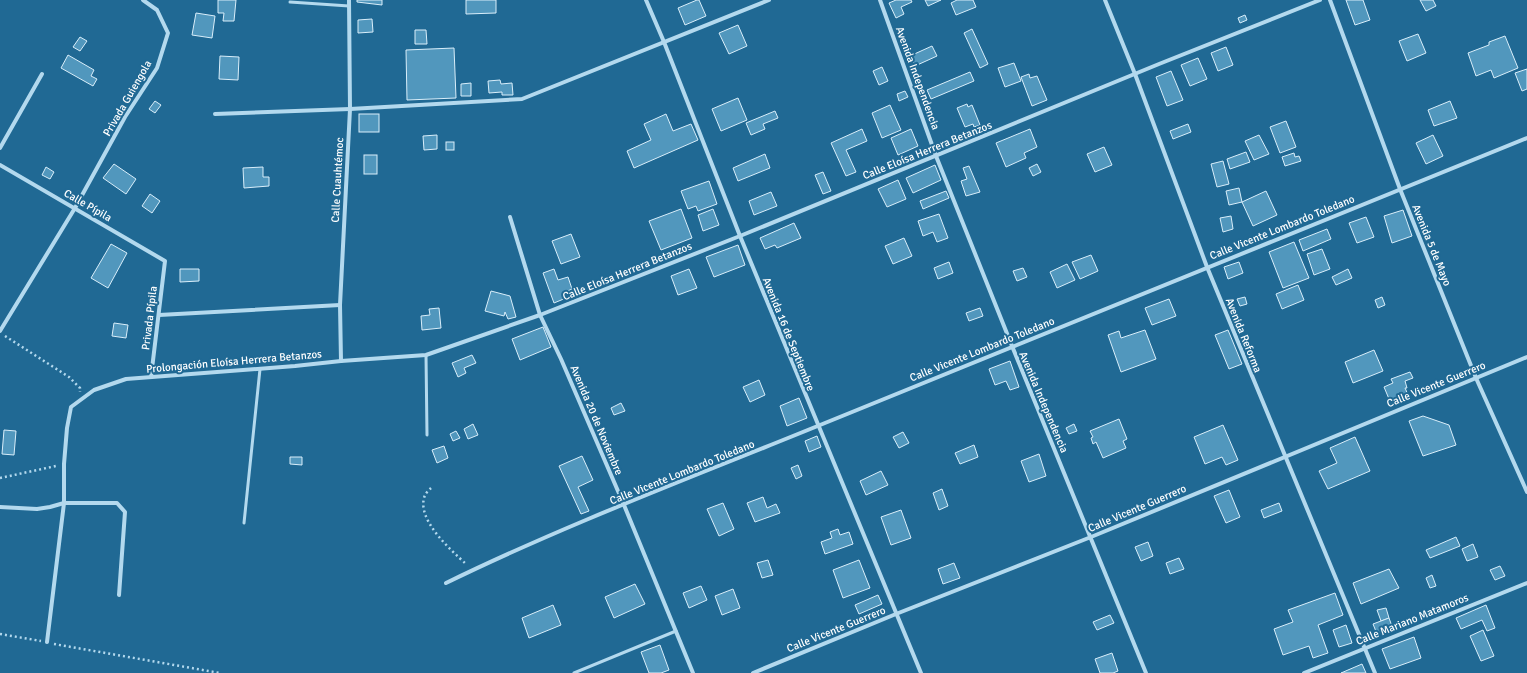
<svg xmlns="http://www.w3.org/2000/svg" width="1527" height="673" font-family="Signika,sans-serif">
	<rect width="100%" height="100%" fill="#206994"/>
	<g fill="#5197bd" stroke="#d9eefa">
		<path d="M218,0H236L234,21H223L224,13H218Z"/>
		<path d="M357,0H382V5L357,2Z"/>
		<path d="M466,0H496V13L466,14Z"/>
		<path d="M697,0H699L706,16L685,25L678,8Z"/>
		<path d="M896,0H911L912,2L901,7L904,14L896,18L889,3Z"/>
		<path d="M925,0H941L928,6Z"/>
		<path d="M957,0H973L976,7L956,15L951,3Z"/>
		<path d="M1346,0H1363L1370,20L1355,25Z"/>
		<path d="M1420,0H1433L1436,6L1426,11Z"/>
		<path d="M196,13L215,16L212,38L192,35Z"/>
		<path d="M1245,15L1247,20L1240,23L1238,18Z"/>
		<path d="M372,19L373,32L358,33V20Z"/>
		<path d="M738,25L747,46L729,54L719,33Z"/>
		<path d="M972,29L988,64L980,68L964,33Z"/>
		<path d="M415,30H426L427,44H415Z"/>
		<path d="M1418,34L1426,53L1407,61L1399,41Z"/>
		<path d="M1505,36L1518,68L1494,78L1491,70L1476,76L1468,53L1489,45V42Z"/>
		<path d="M80,37L87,41L80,51L73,47Z"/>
		<path d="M932,46L937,56L915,66L910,56Z"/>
		<path d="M1226,47L1233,65L1218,71L1211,53Z"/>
		<path d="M454,48L456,98L407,100L406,50Z"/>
		<path d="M68,55L94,70L91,76L97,79L93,86L61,68Z"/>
		<path d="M220,56L239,57L238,80L219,79Z"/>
		<path d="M1198,58L1207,79L1190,86L1181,65Z"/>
		<path d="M1014,63L1021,81L1005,87L998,68Z"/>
		<path d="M882,67L888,81L879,85L873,71Z"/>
		<path d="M1527,69V89L1522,91L1515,73Z"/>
		<path d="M1171,71L1183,100L1167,106L1156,77Z"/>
		<path d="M970,72L974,81L931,99L927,90Z"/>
		<path d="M1029,74L1030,78L1037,76L1047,100L1032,106L1021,77Z"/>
		<path d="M500,80L501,84L512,83L513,95H502V92L489,93L488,81Z"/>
		<path d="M471,83V96H461V84Z"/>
		<path d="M905,91L908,97L899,101L897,94Z"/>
		<path d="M738,98L747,120L721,131L712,109Z"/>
		<path d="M155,101L161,105L155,113L149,109Z"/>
		<path d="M1450,101L1457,118L1434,126L1428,110Z"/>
		<path d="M967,104L968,107L972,105L980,125L974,127L973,124L965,127L957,108Z"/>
		<path d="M890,105L901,130L882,138L872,113Z"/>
		<path d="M775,111L778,118L763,124L765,129L751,135L746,123Z"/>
		<rect x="359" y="114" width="20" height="18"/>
		<path d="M666,114L673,131L691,124L698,140L634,168L627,151L651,140L644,124Z"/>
		<path d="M1286,121L1296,147L1280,153L1270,127Z"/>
		<path d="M1188,124L1191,132L1173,139L1170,131Z"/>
		<path d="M862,129L867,141L846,150L856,172L846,176L831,143Z"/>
		<path d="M911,129L918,146L898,155L891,138Z"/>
		<path d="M1030,129L1037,147L1024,153L1026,158L1006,167L996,143Z"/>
		<path d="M437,135V149L424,150L423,136Z"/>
		<path d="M1259,135L1269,154L1254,160L1245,141Z"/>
		<path d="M1433,135L1443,156L1426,164L1416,143Z"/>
		<rect x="446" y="142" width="8" height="8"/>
		<path d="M1104,147L1112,165L1095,172L1087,154Z"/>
		<path d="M1246,152L1250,162L1230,169L1227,159Z"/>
		<path d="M1294,153L1295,157L1299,156L1301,161L1285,166L1282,157Z"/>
		<path d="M765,154L770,168L738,181L733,168Z"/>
		<rect x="364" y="155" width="13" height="19"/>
		<path d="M1223,161L1229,184L1217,187L1211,164Z"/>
		<path d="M114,164L136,179L126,194L103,178Z"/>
		<path d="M1037,164L1041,172L1033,176L1029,168Z"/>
		<path d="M935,165L941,180L913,193L906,178Z"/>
		<path d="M969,166L980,192L966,196L961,181L967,179L963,168Z"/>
		<path d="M46,167L54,172L50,179L42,175Z"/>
		<path d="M263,167V177H269V186L244,188L243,168Z"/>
		<path d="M823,172L831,191L823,194L815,175Z"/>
		<path d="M898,180L906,199L887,207L878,189Z"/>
		<path d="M709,181L717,204L698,211L696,206L688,209L681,191Z"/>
		<path d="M1239,188L1242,202L1229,205L1226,191Z"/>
		<path d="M946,191L949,198L923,209L920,201Z"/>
		<path d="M1266,191L1277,215L1253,226L1242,202Z"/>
		<path d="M771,192L777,206L754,215L749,201Z"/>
		<path d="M150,194L160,201L152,213L142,206Z"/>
		<path d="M681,209L692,238L661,250L649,221Z"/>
		<path d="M713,209L719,225L703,231L698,215Z"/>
		<path d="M1403,210L1412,236L1392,243L1384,216Z"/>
		<path d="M939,214L948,238L937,242L933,232L923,236L918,221Z"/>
		<path d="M1231,216L1233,229L1223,232L1220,218Z"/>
		<path d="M1366,217L1374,237L1357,243L1349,223Z"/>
		<path d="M794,223L801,238L777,248L775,245L765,249L760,238Z"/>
		<path d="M1327,229L1331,239L1303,251L1299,240Z"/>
		<path d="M571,234L580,257L561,264L552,241Z"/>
		<path d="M904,238L912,256L893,264L885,246Z"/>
		<path d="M1294,242L1309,278L1283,288L1269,252Z"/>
		<path d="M111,244L127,253L108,288L91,278Z"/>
		<path d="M738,245L745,265L714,277L706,257Z"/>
		<path d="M1322,249L1330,269L1314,275L1307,254Z"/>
		<path d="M1091,255L1098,271L1080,279L1072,262Z"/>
		<path d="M949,262L953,273L938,279L934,268Z"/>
		<path d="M1239,262L1243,273L1228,279L1224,267Z"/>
		<path d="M1067,264L1075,280L1057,288L1050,272Z"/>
		<path d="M1023,268L1027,277L1017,281L1013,271Z"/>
		<path d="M180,269H199V281L180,282Z"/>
		<path d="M554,269L558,280L568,277L572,289L563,293L566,298L554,303L543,273Z"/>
		<path d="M689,269L697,288L678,295L671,276Z"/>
		<path d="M1348,269L1352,278L1336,285L1332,277Z"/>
		<path d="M1298,285L1304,300L1282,309L1276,294Z"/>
		<path d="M491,291L510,296L516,317L508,319L505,312L504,316L485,311Z"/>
		<path d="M1245,297L1247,304L1240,306L1237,299Z"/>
		<path d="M1382,297L1385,305L1378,308L1375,300Z"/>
		<path d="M1169,299L1176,316L1152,325L1145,308Z"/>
		<path d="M439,308L441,328L422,330L421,316L430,315L429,309Z"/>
		<path d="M980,308L983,316L969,321L966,313Z"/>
		<path d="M114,323L128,325L126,338L112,336Z"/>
		<path d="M543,327L551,347L520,360L512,339Z"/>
		<path d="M1145,330L1156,359L1121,372L1108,335L1119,331L1121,338Z"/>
		<path d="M1228,330L1242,364L1229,369L1215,335Z"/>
		<path d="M1374,350L1383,371L1353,383L1345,362Z"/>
		<path d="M472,355L476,363L464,368L466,373L458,377L452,363Z"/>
		<path d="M1010,361L1019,387L1010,390L1006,381L995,385L989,369Z"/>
		<path d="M1410,372L1413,378L1405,381L1407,388H1405L1409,397L1392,406L1384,387L1393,383L1391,379Z"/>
		<path d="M759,380L765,395L750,402L743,387Z"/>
		<path d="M799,398L807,418L787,426L780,406Z"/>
		<path d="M621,403L625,411L614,415L611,408Z"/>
		<path d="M1423,416L1449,425L1456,445L1423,456L1409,421Z"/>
		<path d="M1119,419L1127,439L1123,441L1126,448L1103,458L1096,442L1093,444L1091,438L1093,437L1090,431Z"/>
		<path d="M473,424L478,435L468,439L464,429Z"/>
		<path d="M1074,424L1077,431L1069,434L1066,428Z"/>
		<path d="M1223,425L1238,460L1226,465L1222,457L1205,464L1194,437Z"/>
		<path d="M4,430L16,431L14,455L2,454Z"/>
		<path d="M456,431L460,438L453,441L450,434Z"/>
		<path d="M903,432L909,443L899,448L893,437Z"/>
		<path d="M817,436L821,447L809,452L805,441Z"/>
		<path d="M1355,437L1370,471L1328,489L1319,471L1337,463L1330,448Z"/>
		<path d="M974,445L978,457L960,464L955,453Z"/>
		<path d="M444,446L448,458L437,463L432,450Z"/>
		<path d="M1039,454L1046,476L1029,482L1021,461Z"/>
		<path d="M582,456L593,480L578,487L589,511L581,514L559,466Z"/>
		<path d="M290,457H302V465L290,464Z"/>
		<path d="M798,465L802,476L796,479L791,468Z"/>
		<path d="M881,471L888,485L866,495L860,481Z"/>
		<path d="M942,489L948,506L939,510L933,493Z"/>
		<path d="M1229,490L1240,517L1226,523L1214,496Z"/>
		<path d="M763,497L767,508L776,504L780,513L755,522L747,503Z"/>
		<path d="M723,503L734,529L719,536L707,509Z"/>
		<path d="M1279,503L1282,511L1264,518L1261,510Z"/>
		<path d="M901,510L911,538L891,545L881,517Z"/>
		<path d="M838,529L840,535L849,532L853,544L825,554L821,542L832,538L830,532Z"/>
		<path d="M1456,537L1460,546L1430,558L1426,550Z"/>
		<path d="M1148,542L1153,556L1141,561L1135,547Z"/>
		<path d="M1473,544L1478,557L1467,561L1462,549Z"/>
		<path d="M1179,558L1184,569L1170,574L1166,563Z"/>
		<path d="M768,560L773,575L762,578L757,563Z"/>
		<path d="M859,560L870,588L843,598L833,570Z"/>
		<path d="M954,563L960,578L943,584L938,569Z"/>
		<path d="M1500,566L1505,576L1495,580L1490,570Z"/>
		<path d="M1389,569L1399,588L1361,604L1353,583Z"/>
		<path d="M1432,575L1436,586L1430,588L1426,578Z"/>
		<path d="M635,584L645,604L614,618L605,597Z"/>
		<path d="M701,586L707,600L689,608L683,593Z"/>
		<path d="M733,589L740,608L722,615L715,596Z"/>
		<path d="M1335,593L1343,615L1318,625L1328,653L1313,658L1309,646L1283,655L1274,629L1293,622L1288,610Z"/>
		<path d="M878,595L882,604L859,614L855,605Z"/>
		<path d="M553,605L561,625L529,638L522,618Z"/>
		<path d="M1486,605L1495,628L1487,631L1482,620L1461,629L1456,618Z"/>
		<path d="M1386,608L1389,618L1381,621L1377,610Z"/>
		<path d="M1110,615L1114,623L1097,630L1093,622Z"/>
		<path d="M1389,618L1393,629L1377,634L1373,624Z"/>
		<path d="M1346,625L1352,643L1339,647L1333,630Z"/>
		<path d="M1483,630L1494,656L1481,661L1470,636Z"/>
		<path d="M1414,637L1421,658L1390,669L1382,649Z"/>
		<path d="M660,645L669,670L661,673H649L641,652Z"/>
		<path d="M1112,653L1118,671L1113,673H1100L1095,659Z"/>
		<path d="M1362,664L1366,673H1341Z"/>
	</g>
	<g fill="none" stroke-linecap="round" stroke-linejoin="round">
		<g stroke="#b3d9ee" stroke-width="2.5" stroke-dasharray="2 3" stroke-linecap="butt">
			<path d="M5,336L69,377L80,388V392"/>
			<path d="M0,478L56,466"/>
			<path d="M431,488C429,490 426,493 425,495C415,519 451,550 466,564"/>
			<path d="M0,634L41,641"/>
			<path d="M54,644L220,673"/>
		</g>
		<g stroke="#b3d9ee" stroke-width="3">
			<path d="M290,2L349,6"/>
			<path d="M426,355L427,435"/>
			<path d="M244,523L260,369"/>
			<path d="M574,673L676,631"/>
		</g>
		<g stroke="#b3d9ee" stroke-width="4">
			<path d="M646,0L664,42L740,236L921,673"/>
			<path d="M880,0L936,156L1012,346L1146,673"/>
			<path d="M1105,0L1135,74L1207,267L1375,673"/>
			<path d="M1330,0L1400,189L1476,378L1527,492"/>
			<path d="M215,114L350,109L522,99L769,0"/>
			<path d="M0,148L42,74"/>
			<path d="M0,165L165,261L151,377"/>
			<path d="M510,217L540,315L561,359L624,505L693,673"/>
			<path d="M159,315L340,305"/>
			<path d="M0,331L75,208L125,117L157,68L168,33L157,10L143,0"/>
			<path d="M341,361L340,305L350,109L349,0"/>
			<path d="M0,507L37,509L50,507L64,503H117L125,512L119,595"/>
			<path d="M446,583C569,523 698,475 825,423C1059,327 1293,232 1527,138"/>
			<path d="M47,642L64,503V464L67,428L71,407L94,390L126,379L295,366L341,361L426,355L540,315L740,236L1159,64L1320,0"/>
			<path d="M753,673L896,614L1091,537L1527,357"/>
			<path d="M1304,673L1527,583"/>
		</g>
	</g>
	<g text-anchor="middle" stroke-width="4" stroke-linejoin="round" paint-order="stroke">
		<g font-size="11" fill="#fff" stroke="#206994">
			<text transform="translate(918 78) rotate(70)" y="4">Avenida Independencia</text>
			<text transform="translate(127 98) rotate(-60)" y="4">Privada Guiengola</text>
			<text transform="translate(927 150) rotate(-22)" y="4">Calle Eloísa Herrera Betanzos</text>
			<text transform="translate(337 180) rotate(-87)" y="4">Calle Cuauhtémoc</text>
			<text transform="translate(88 205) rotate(30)" y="4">Calle Pípila</text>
			<text transform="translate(1282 227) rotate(-22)" y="4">Calle Vicente Lombardo Toledano</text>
			<text transform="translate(1432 245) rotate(68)" y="4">Avenida 5 de Mayo</text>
			<text transform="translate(627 271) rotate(-22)" y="4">Calle Eloísa Herrera Betanzos</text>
			<text transform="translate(149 318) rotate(-83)" y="4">Privada Pípila</text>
			<text transform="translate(789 334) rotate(68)" y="4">Avenida 16 de Septiembre</text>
			<text transform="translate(1244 335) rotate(68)" y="4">Avenida Reforma</text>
			<text transform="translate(982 349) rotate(-22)" y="4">Calle Vicente Lombardo Toledano</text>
			<text transform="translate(234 361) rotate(-5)" y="4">Prolongación Eloísa Herrera Betanzos</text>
			<text transform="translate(1436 384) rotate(-22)" y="4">Calle Vicente Guerrero</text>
			<text transform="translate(1044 402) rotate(67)" y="4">Avenida Independencia</text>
			<text transform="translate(597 420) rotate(67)" y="4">Avenida 20 de Noviembre</text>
			<text transform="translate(682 472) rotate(-22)" y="4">Calle Vicente Lombardo Toledano</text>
			<text transform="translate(1137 508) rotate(-23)" y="4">Calle Vicente Guerrero</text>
			<text transform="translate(1412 619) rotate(-22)" y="4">Calle Mariano Matamoros</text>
			<text transform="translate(836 629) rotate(-22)" y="4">Calle Vicente Guerrero</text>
		</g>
	</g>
</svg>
